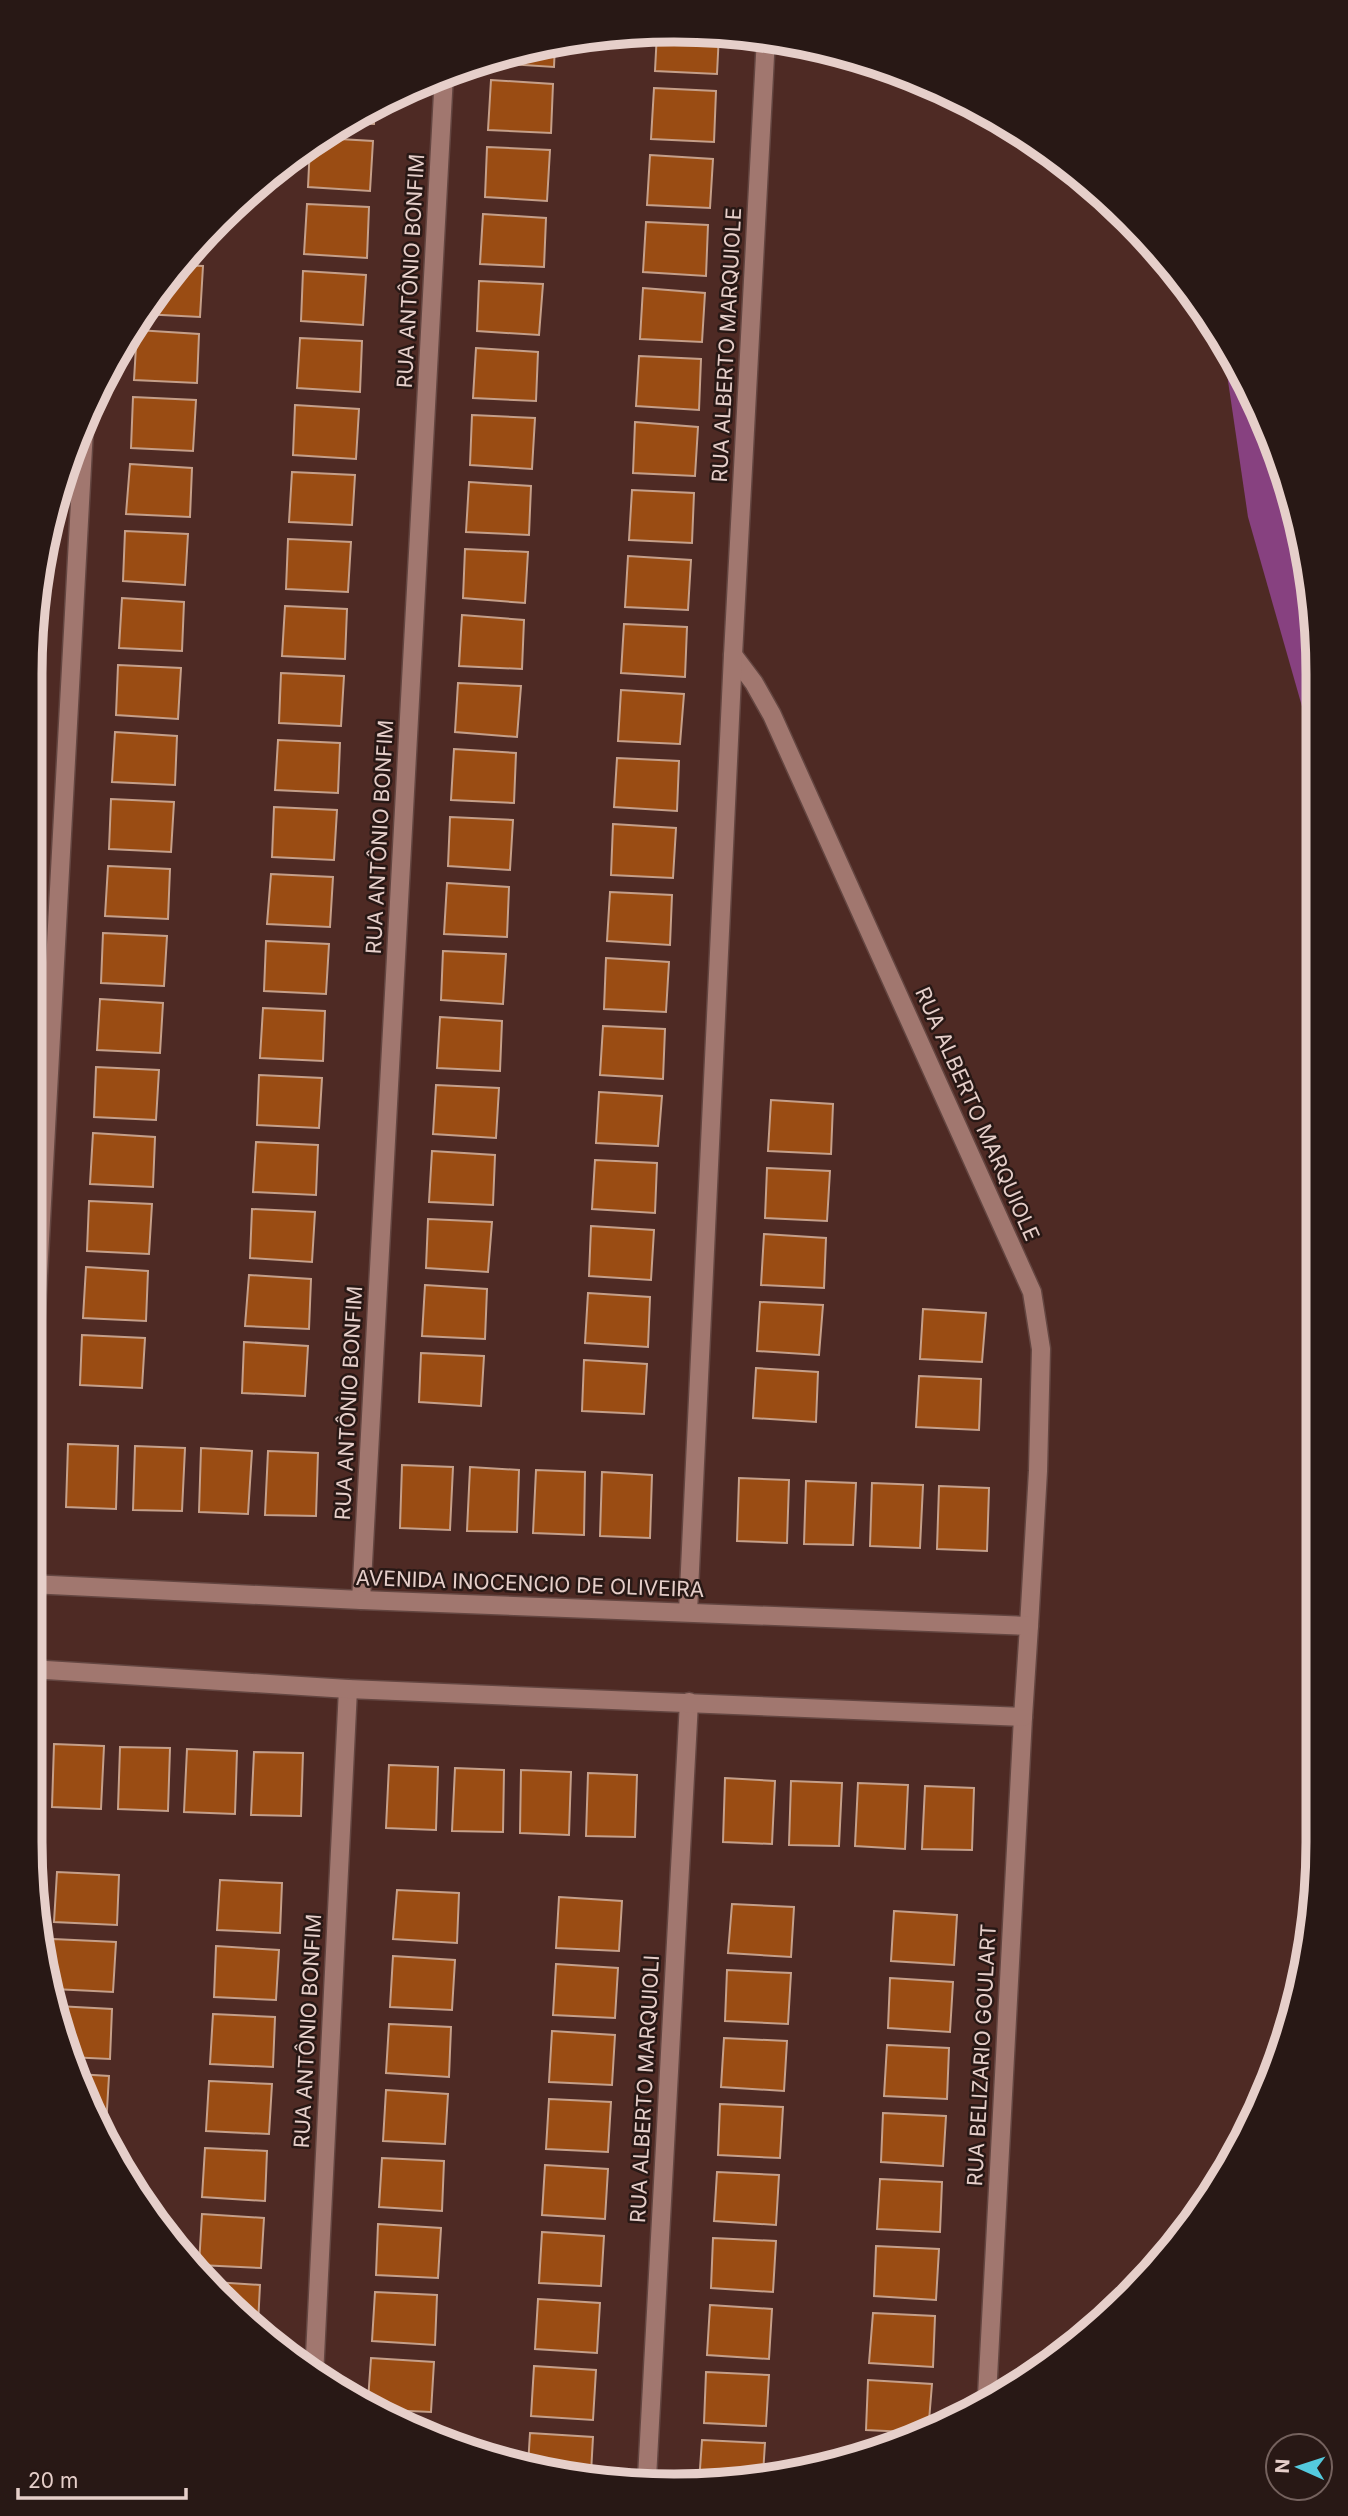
<svg xmlns="http://www.w3.org/2000/svg" width="1348" height="2516" font-family="Inter,sans-serif">
	<rect width="100%" height="100%" fill="#4e2a24"/>
	<path fill="#874180" d="M1222,340L1284,467L1313,590V745L1248,517Z"/>
	<g fill="#9a4c13" stroke="#c59f89" stroke-width="2">
		<path d="M657,32L719,34L717,74L655,71Z"/>
		<path d="M555,44L554,67L492,63V57L507,52Z"/>
		<path d="M491,80L553,84L551,133L488,130Z"/>
		<path d="M654,88L716,91L714,142L651,139Z"/>
		<path d="M375,105L374,124L347,123Z"/>
		<path d="M322,138L373,141L370,191L308,187L310,145Z"/>
		<path d="M487,147L550,150L547,201L485,197Z"/>
		<path d="M650,155L713,159L710,208L647,205Z"/>
		<path d="M307,204L369,207L367,258L304,254Z"/>
		<path d="M483,214L546,218L544,267L480,264Z"/>
		<path d="M646,222L708,225L706,276L643,272Z"/>
		<path d="M204,236V249H190Z"/>
		<path d="M178,265L203,266L200,317L143,314Z"/>
		<path d="M303,271L366,275L363,325L301,321Z"/>
		<path d="M479,281L543,284L539,335L477,331Z"/>
		<path d="M643,288L705,293L702,342L640,339Z"/>
		<path d="M137,330L199,334L197,383L134,380Z"/>
		<path d="M300,338L362,341L360,392L297,388Z"/>
		<path d="M476,348L538,352L536,401L473,398Z"/>
		<path d="M639,356L701,359L699,410L636,406Z"/>
		<path d="M133,397L196,400L193,451L131,448Z"/>
		<path d="M295,405L359,409L356,459L293,455Z"/>
		<path d="M472,415L535,418L532,469L470,465Z"/>
		<path d="M635,422L698,427L695,476L633,473Z"/>
		<path d="M130,464L192,468L190,517L126,514Z"/>
		<path d="M292,472L355,475L352,525L289,522Z"/>
		<path d="M469,482L531,486L529,535L466,532Z"/>
		<path d="M632,490L694,493L692,543L629,540Z"/>
		<path d="M125,531L188,534L185,585L123,581Z"/>
		<path d="M288,539L351,542L348,592L286,589Z"/>
		<path d="M465,549L528,552L525,603L463,598Z"/>
		<path d="M628,556L691,560L688,610L625,607Z"/>
		<path d="M122,598L184,602L182,651L119,648Z"/>
		<path d="M285,606L347,609L345,659L282,656Z"/>
		<path d="M462,615L524,620L522,669L459,666Z"/>
		<path d="M624,624L687,627L685,677L621,673Z"/>
		<path d="M118,665L181,668L178,719L116,715Z"/>
		<path d="M281,673L344,676L341,726L279,723Z"/>
		<path d="M458,683L521,686L517,737L455,732Z"/>
		<path d="M621,690L684,694L680,744L618,741Z"/>
		<path d="M115,732L177,736L175,785L112,782Z"/>
		<path d="M278,740L340,743L338,793L275,790Z"/>
		<path d="M454,749L516,753L514,803L451,800Z"/>
		<path d="M617,758L679,761L677,811L614,807Z"/>
		<path d="M111,799L174,802L171,852L109,849Z"/>
		<path d="M274,807L337,810L334,860L272,857Z"/>
		<path d="M450,817L513,820L510,870L448,866Z"/>
		<path d="M613,824L676,828L673,878L611,875Z"/>
		<path d="M108,866L170,869L168,919L105,916Z"/>
		<path d="M271,874L333,877L330,927L267,924Z"/>
		<path d="M447,883L509,887L507,937L444,934Z"/>
		<path d="M610,892L672,895L670,945L607,941Z"/>
		<path d="M103,933L167,936L164,986L101,983Z"/>
		<path d="M266,941L329,944L326,994L264,991Z"/>
		<path d="M443,951L506,954L503,1004L441,1000Z"/>
		<path d="M606,958L669,962L666,1012L604,1009Z"/>
		<path d="M100,999L163,1003L160,1053L97,1050Z"/>
		<path d="M263,1008L325,1011L323,1061L260,1058Z"/>
		<path d="M440,1017L502,1021L500,1071L437,1068Z"/>
		<path d="M603,1026L665,1029L663,1079L600,1075Z"/>
		<path d="M96,1067L159,1070L156,1120L94,1117Z"/>
		<path d="M259,1075L322,1078L319,1128L257,1125Z"/>
		<path d="M436,1085L499,1088L496,1138L433,1134Z"/>
		<path d="M599,1092L662,1096L658,1146L596,1143Z"/>
		<path d="M771,1100L833,1104L831,1154L768,1151Z"/>
		<path d="M93,1133L155,1137L153,1187L90,1184Z"/>
		<path d="M256,1142L318,1145L316,1195L253,1192Z"/>
		<path d="M432,1151L495,1155L493,1205L429,1202Z"/>
		<path d="M595,1160L657,1163L655,1213L592,1209Z"/>
		<path d="M767,1168L830,1171L827,1221L765,1218Z"/>
		<path d="M89,1201L152,1204L149,1254L87,1251Z"/>
		<path d="M252,1209L315,1212L312,1262L250,1258Z"/>
		<path d="M428,1219L492,1222L488,1272L426,1268Z"/>
		<path d="M591,1226L654,1230L651,1280L589,1276Z"/>
		<path d="M764,1234L826,1238L824,1288L761,1285Z"/>
		<path d="M86,1267L148,1271L146,1321L83,1318Z"/>
		<path d="M249,1275L311,1279L309,1329L245,1326Z"/>
		<path d="M425,1285L487,1289L485,1339L422,1336Z"/>
		<path d="M588,1293L650,1297L648,1347L585,1343Z"/>
		<path d="M760,1302L823,1305L819,1355L757,1351Z"/>
		<path d="M923,1309L986,1313L982,1362L920,1359Z"/>
		<path d="M82,1335L145,1338L142,1388L80,1385Z"/>
		<path d="M244,1342L308,1346L305,1396L242,1393Z"/>
		<path d="M421,1353L484,1356L481,1406L419,1402Z"/>
		<path d="M584,1360L647,1364L644,1414L582,1411Z"/>
		<path d="M756,1368L818,1372L816,1422L753,1418Z"/>
		<path d="M919,1376L981,1379L979,1430L916,1427Z"/>
		<path d="M68,1444L118,1446L116,1509L66,1507Z"/>
		<path d="M135,1446L185,1448L182,1511L133,1510Z"/>
		<path d="M201,1448L252,1451L248,1514L199,1512Z"/>
		<path d="M268,1451L318,1453L316,1516L265,1515Z"/>
		<path d="M402,1465L453,1467L450,1530L400,1528Z"/>
		<path d="M470,1467L519,1470L517,1532L467,1531Z"/>
		<path d="M536,1470L585,1472L584,1535L533,1533Z"/>
		<path d="M602,1472L652,1475L650,1538L600,1536Z"/>
		<path d="M739,1478L789,1480L787,1543L737,1541Z"/>
		<path d="M806,1481L856,1483L853,1545L804,1544Z"/>
		<path d="M872,1483L923,1485L920,1548L870,1546Z"/>
		<path d="M939,1486L989,1488L987,1551L937,1549Z"/>
		<path d="M54,1744L104,1746L101,1809L52,1807Z"/>
		<path d="M120,1747L170,1748L168,1811L118,1809Z"/>
		<path d="M187,1749L237,1751L235,1814L184,1812Z"/>
		<path d="M254,1752L303,1753L301,1816L251,1815Z"/>
		<path d="M389,1765L438,1767L436,1830L386,1828Z"/>
		<path d="M455,1768L504,1770L503,1832L452,1831Z"/>
		<path d="M521,1770L571,1772L569,1835L520,1833Z"/>
		<path d="M588,1773L637,1775L635,1837L586,1836Z"/>
		<path d="M725,1778L775,1781L772,1844L723,1842Z"/>
		<path d="M791,1781L842,1783L839,1846L789,1845Z"/>
		<path d="M858,1783L908,1785L905,1849L855,1846Z"/>
		<path d="M925,1786L974,1788L972,1850L922,1849Z"/>
		<path d="M57,1872L119,1875L117,1925L54,1922Z"/>
		<path d="M220,1880L282,1883L280,1933L217,1930Z"/>
		<path d="M397,1890L459,1893L457,1943L393,1939Z"/>
		<path d="M559,1897L622,1901L619,1951L556,1948Z"/>
		<path d="M732,1904L794,1907L791,1957L728,1953Z"/>
		<path d="M894,1911L957,1915L954,1965L891,1961Z"/>
		<path d="M53,1939L116,1942L113,1992L54,1989Z"/>
		<path d="M216,1946L279,1950L276,2000L214,1997Z"/>
		<path d="M393,1956L455,1960L452,2010L390,2007Z"/>
		<path d="M556,1964L618,1968L615,2018L553,2015Z"/>
		<path d="M727,1970L791,1973L788,2024L725,2021Z"/>
		<path d="M890,1978L953,1982L950,2032L888,2028Z"/>
		<path d="M57,2006L112,2009L110,2059L68,2057Z"/>
		<path d="M213,2014L275,2017L273,2067L210,2064Z"/>
		<path d="M389,2024L451,2027L449,2077L386,2073Z"/>
		<path d="M552,2031L615,2035L612,2085L549,2082Z"/>
		<path d="M724,2038L787,2041L784,2091L721,2087Z"/>
		<path d="M887,2045L949,2048L947,2099L884,2096Z"/>
		<path d="M77,2074L109,2076L106,2126H105Z"/>
		<path d="M209,2081L272,2084L269,2134L206,2131Z"/>
		<path d="M386,2090L448,2094L445,2144L383,2141Z"/>
		<path d="M549,2099L611,2102L608,2152L546,2149Z"/>
		<path d="M720,2104L783,2107L780,2158L718,2155Z"/>
		<path d="M883,2113L946,2116L943,2166L881,2162Z"/>
		<path d="M205,2148L267,2151L265,2201L202,2197Z"/>
		<path d="M382,2158L444,2161L442,2211L379,2207Z"/>
		<path d="M545,2165L608,2169L605,2219L542,2215Z"/>
		<path d="M717,2172L779,2175L776,2225L714,2221Z"/>
		<path d="M880,2179L942,2182L940,2232L877,2229Z"/>
		<path d="M202,2214L264,2218L261,2268L199,2265Z"/>
		<path d="M378,2224L441,2228L438,2278L376,2275Z"/>
		<path d="M542,2232L604,2236L601,2286L539,2283Z"/>
		<path d="M713,2238L776,2241L773,2292L711,2288Z"/>
		<path d="M876,2246L939,2249L936,2300L874,2296Z"/>
		<path d="M214,2282L260,2285L258,2324Z"/>
		<path d="M375,2292L437,2295L435,2345L372,2341Z"/>
		<path d="M538,2299L600,2303L597,2353L535,2349Z"/>
		<path d="M710,2305L772,2309L769,2359L707,2355Z"/>
		<path d="M873,2313L935,2316L933,2367L869,2363Z"/>
		<path d="M371,2358L434,2362L431,2412L387,2410L368,2401Z"/>
		<path d="M534,2366L596,2370L593,2420L531,2416Z"/>
		<path d="M706,2372L769,2375L766,2426L704,2423Z"/>
		<path d="M868,2380L932,2384L928,2433L866,2430Z"/>
		<path d="M530,2433L593,2437L591,2473L528,2466Z"/>
		<path d="M702,2440L765,2443L763,2474L717,2485L699,2483Z"/>
	</g>
	<g fill="none" stroke-linecap="round" stroke-linejoin="round">
		<defs>
			<g id="minor">
				<path d="M733,655L754,683L772,715L1032,1292L1041,1349L1038,1471L1029,1626"/>
				<path d="M30,1423L84,429"/>
				<path d="M361,1600L444,75"/>
				<path d="M688,1612L733,655L766,37"/>
				<path d="M314,2376L348,1689"/>
				<path d="M987,2396L1023,1717"/>
				<path d="M647,2478L689,1702"/>
			</g>
			<path id="tertiary" d="M30,1669L348,1689L1023,1717L1029,1626L361,1600L30,1584"/>
		</defs>
		<use href="#minor" stroke="#644641" stroke-width="21"/>
		<use href="#tertiary" stroke="#644641" stroke-width="21"/>
		<use href="#minor" stroke="#a1776f" stroke-width="18"/>
		<use href="#tertiary" stroke="#a1776f" stroke-width="18"/>
	</g>
	<g text-anchor="middle" stroke-width="5" stroke-linejoin="round" paint-order="stroke">
		<g font-size="21" fill="#e6cfca" stroke="#281815">
			<text transform="translate(411 271) rotate(-87)" y="7">RUA ANTÔNIO BONFIM</text>
			<text transform="translate(727 345) rotate(-87)" y="7">RUA ALBERTO MARQUIOLE</text>
			<text transform="translate(380 837) rotate(-87)" y="7">RUA ANTÔNIO BONFIM</text>
			<text transform="translate(977 1114) rotate(66)" y="7">RUA ALBERTO MARQUIOLE</text>
			<text transform="translate(349 1403) rotate(-87)" y="7">RUA ANTÔNIO BONFIM</text>
			<text transform="translate(530 1584) rotate(2)" y="7">AVENIDA INOCENCIO DE OLIVEIRA</text>
			<text transform="translate(308 2031) rotate(-87)" y="7">RUA ANTÔNIO BONFIM</text>
			<text transform="translate(982 2055) rotate(-87)" y="7">RUA BELIZARIO GOULART</text>
			<text transform="translate(645 2089) rotate(-87)" y="7">RUA ALBERTO MARQUIOLI</text>
		</g>
	</g>
	<path d="M0 0H1348V2516H0ZM674 42H674A632 632 0 0 1 1306 674V1842A632 632 0 0 1 674 2474H674A632 632 0 0 1 42 1842V674A632 632 0 0 1 674 42Z" fill="#281815" fill-rule="evenodd"/>
	<path fill="none" stroke="#e6cfca" stroke-width="9" d="M674 42H674A632 632 0 0 1 1306 674V1842A632 632 0 0 1 674 2474H674A632 632 0 0 1 42 1842V674A632 632 0 0 1 674 42Z"/>
	<g transform="translate(1299 2467) rotate(273)"><circle r="33" fill="#281815" stroke="#74615d" stroke-width="2"/>
	<path d="M0-5L12 26L0 18L-12 26Z" fill="#54cade"/>
	<text y="-10" font-size="19" font-weight="bold" text-anchor="middle" fill="#e6cfca">N</text>
	</g>
	<path d="M18 2488v10h168v-10" fill="none" stroke="#e6cfca" stroke-width="3.5"/>
	<text x="28" y="2488" font-size="21" fill="#e6cfca" stroke="#281815" stroke-width="5" paint-order="stroke">20 m</text>
</svg>
